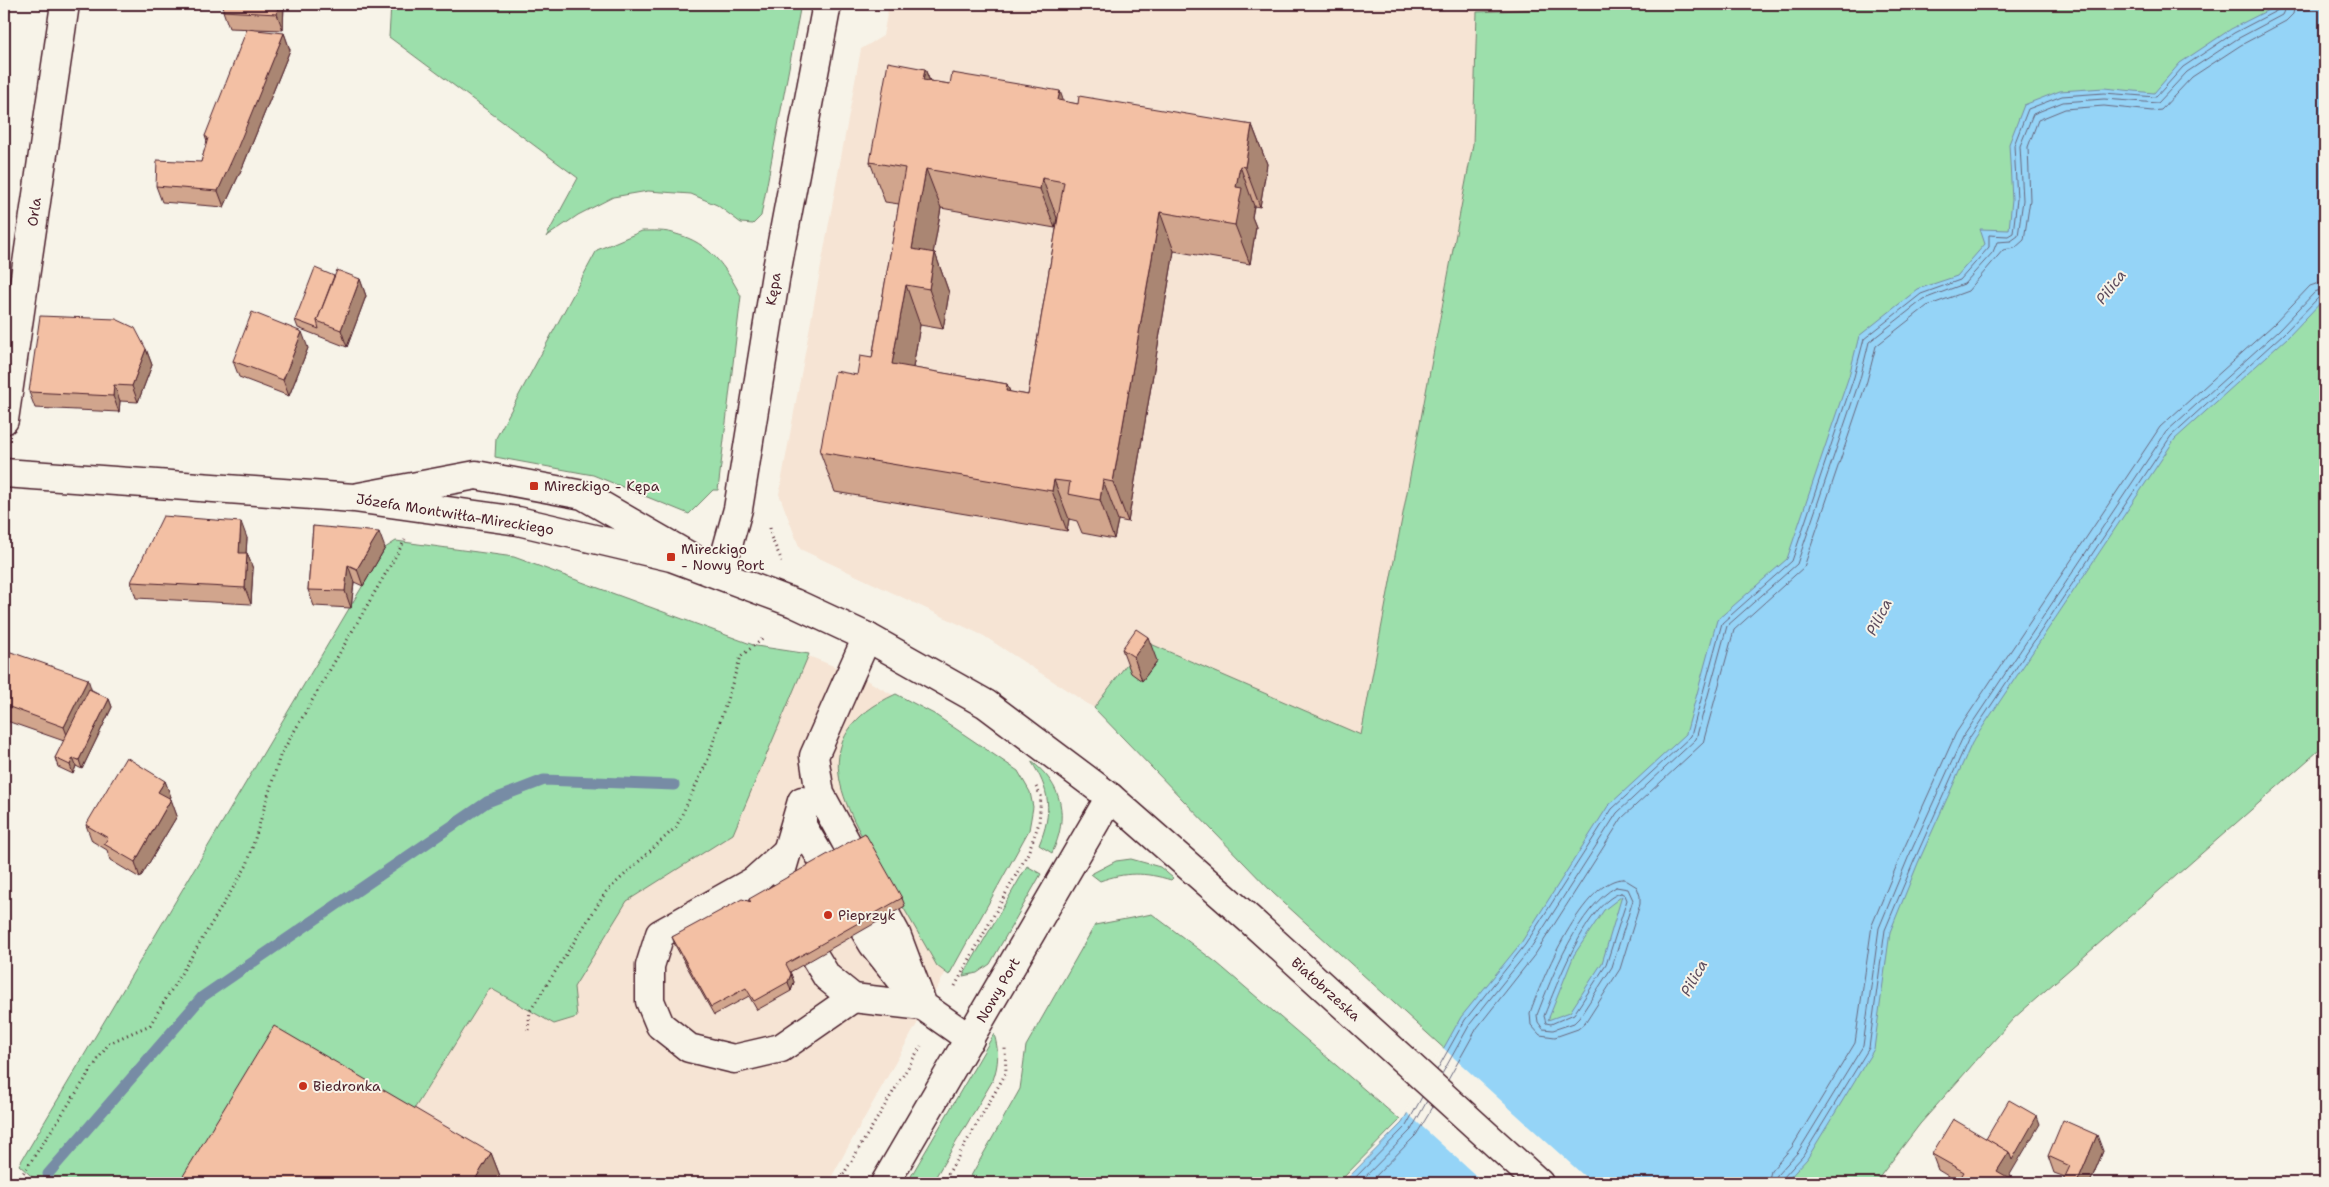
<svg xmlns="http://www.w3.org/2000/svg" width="2329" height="1187" font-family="'Shantell Sans',sans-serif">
	<rect width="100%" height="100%" fill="#f7f3e8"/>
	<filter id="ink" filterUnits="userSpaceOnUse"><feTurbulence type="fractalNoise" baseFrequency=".02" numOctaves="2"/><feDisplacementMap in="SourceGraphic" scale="10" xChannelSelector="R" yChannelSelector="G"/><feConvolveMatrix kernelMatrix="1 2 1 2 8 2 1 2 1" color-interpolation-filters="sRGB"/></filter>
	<g filter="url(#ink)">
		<g fill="#f6e4d4">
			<path d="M889,4H1642L1477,12L1473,144L1361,736L1144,641L1094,708L984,636L800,549L779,494L861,49L883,36Z"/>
			<path d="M806,655L861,677L898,698L1026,829L828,1183H176L624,898Z"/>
		</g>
		<g fill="#9cdfab" stroke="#737f6b">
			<path d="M391,4H801L761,216L753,224L741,223L717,205L691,194L648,191L613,197L578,215L546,237L578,178L389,37Z"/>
			<path d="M1642,4H2325V745L2013,1019L1920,1124L1875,1183H1592L1273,893L1094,708L1144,641L1361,735L1473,144L1477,12Z"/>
			<path d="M642,231C652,231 666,230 676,234C710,243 725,266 741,296L718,490H713L689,514L593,475L495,457L496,438L597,250Z"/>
			<path d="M396,541L514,557L756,646L809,654L733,834L627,901L574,987L577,1017L554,1024L490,988L406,1122L201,1183H39L19,1165L385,548Z"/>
			<path d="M896,694L934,714L1018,771L1030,792L1033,807L1029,830L949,975L937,966C919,934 900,902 882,871C842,803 802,737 896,694Z"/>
			<path d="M1031,761C1063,785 1069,817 1052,853L1039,845C1053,812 1050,790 1031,761Z"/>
			<path d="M1131,859L1160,867L1173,878L1171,880C1145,872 1125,872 1100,881L1091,874L1116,861Z"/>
			<path d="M1027,866L1041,874L990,964L977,973L963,976Z"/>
			<path d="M1152,914L1217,963L1400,1120L1338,1183H967L1020,1089L1026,1046L1095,925Z"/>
			<path d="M994,1034C999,1051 999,1063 993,1080L932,1183H907Z"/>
		</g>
		<path fill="#95d4f7" stroke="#778ca5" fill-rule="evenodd" d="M2280,4H2325V298L2287,338L2175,439L1972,743L1918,863L1890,932L1874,1049L1807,1159L1785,1183H1343L1402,1123L1461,1017L1521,943L1608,806L1686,734L1717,620L1787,559L1849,376L1859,336L1918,289L1957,276L1985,244L1980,229L2009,230L2012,199L2009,144L2024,105L2060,91L2104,88L2154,93L2180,63L2231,29ZM1622,896L1602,963L1570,1012L1548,1020L1574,955L1604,910Z"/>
		<path fill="#f7f3e8" d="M1442,1047L1592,1183H1484L1406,1112Z"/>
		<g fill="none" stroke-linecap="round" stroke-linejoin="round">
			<g stroke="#68677d" stroke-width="1">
				<path d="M1624,879L1637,887L1640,896V904L1620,969L1586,1022L1578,1029L1555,1037L1540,1035L1531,1025L1530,1013C1541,981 1584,877 1624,879Z"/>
				<path d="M1616,887L1628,889L1633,900L1612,967L1579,1018L1574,1023L1553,1030L1543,1029L1538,1022L1537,1015C1552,976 1579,907 1616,887Z"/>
				<path d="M1621,893L1625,895L1627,900L1606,965L1574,1014L1551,1024L1546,1023L1544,1016C1556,986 1588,901 1621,893Z"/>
				<path d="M1437,1070L1465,1020L1525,945L1612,809L1691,736L1722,623L1792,561L1854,377L1864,339L1921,294L1960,280L1989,247V235L2008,236L2013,233L2017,199L2014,145L2028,109L2062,96L2104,93L2156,97L2183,67L2234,33L2278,10L2281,4"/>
				<path d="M1442,1074L1470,1024L1530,949L1617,813L1696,739L1727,626L1797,564L1860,379L1869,342L1924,299L1964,284L1993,252L1997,242L2011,241L2018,236L2023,200L2020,146L2033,114L2063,102L2104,99L2158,103L2187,72L2237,39L2282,15L2287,4"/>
				<path d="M1448,1080L1477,1028L1536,953L1622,818L1703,743L1734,630L1804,567L1867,381L1876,346L1927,306L1968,291L2003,250L2015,248L2024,240L2030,200L2028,147L2038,120L2065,109L2104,106L2152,111L2161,110L2192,77L2241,45L2286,21L2293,14L2295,4"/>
				<path d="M1350,1183L1406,1126L1422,1097"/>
				<path d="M1359,1183L1411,1130L1427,1101"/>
				<path d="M1369,1183L1416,1135L1433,1107"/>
				<path d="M1768,1183L1771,1171L1792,1147L1855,1043L1872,925L1901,855L1956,733L2160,427L2274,324L2310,286L2325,281"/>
				<path d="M1775,1183L1777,1175L1798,1152L1863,1046L1879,928L1908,858L1963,737L2166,432L2279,330L2315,292L2325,288"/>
				<path d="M1781,1183L1783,1178L1803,1156L1869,1048L1885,930L1914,861L1968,740L2171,436L2283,334L2320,296L2325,295"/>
			</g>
			<path stroke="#778ca5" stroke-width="11" d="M48,1174L202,997L487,802L544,780L674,785"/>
			<defs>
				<g id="minor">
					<path d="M4,420L65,4"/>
					<path d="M359,497L476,475L583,495L720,574L738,509L776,274L827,4"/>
					<path d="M867,637L814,756L820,794L896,934L923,1006L970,1039"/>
					<path d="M802,803V826L873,944L908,988"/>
					<path d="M785,853L754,881L660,934L650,966V1001L660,1025L689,1048L734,1059L781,1048L853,998"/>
					<path d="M781,872L802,801"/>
					<path d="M796,926L827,977L853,998L923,1006"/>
					<path d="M885,1183L1110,797"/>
				</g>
				<path id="major" d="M4,473L354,498L518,521L671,557L794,603L867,637L986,704L1110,797L1249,919L1539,1183"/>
			</defs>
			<use href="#minor" stroke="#4a1f2b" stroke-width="31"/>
			<use href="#major" stroke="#4a1f2b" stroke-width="31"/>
			<g stroke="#4a1f2b" stroke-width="3" stroke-dasharray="1 4" stroke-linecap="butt">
				<path d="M770,528L771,537L782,561"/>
				<path d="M955,986L1028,853L1039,823L1041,796L1035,785"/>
				<path d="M528,1030L530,1011L606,892L676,827L707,762L741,656L765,637"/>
				<path d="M18,1181L109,1043L150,1025L247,865L280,756L405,540"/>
				<path d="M838,1183L921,1046"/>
				<path d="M943,1183L1006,1073L1005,1048"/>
			</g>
			<use href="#minor" stroke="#f7f3e8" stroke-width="28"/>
			<use href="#major" stroke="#f7f3e8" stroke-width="28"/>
		</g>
		<g fill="#d1a58d" stroke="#4a1f2b" fill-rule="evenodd">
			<path d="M224,4H284L283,30L229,28L223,11Z"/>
			<path d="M284,33L290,50L243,166L224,207L162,202L156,186L201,162L207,142L205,136Z"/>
			<path d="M925,69L930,81L1078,104L1252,125L1267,164L1260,207L1254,206L1252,217L1256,227L1250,264L1174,251L1128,522L1118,520L1114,539L1082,533L1077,521L1069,519L1067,531L835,492L820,452L857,375L872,358L899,204L885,202L870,162ZM941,208L1055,228L1057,218H1058L1028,395L1010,392L1007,384L913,368L920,325L943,329L949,293L935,253H933Z"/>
			<path d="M334,276L360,279L366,296L347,347L298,328L295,320Z"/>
			<path d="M308,348L289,396L239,377L233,361Z"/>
			<path d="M146,349L152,365L138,402L120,401L119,412L35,408L29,392Z"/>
			<path d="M313,526L385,548L363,586L354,582L351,608L314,606L308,590Z"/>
			<path d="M247,538L246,553H247L253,569L251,604L136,598L131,582Z"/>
			<path d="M1122,649L1157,661L1142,681L1131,673Z"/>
			<path d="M4,663L92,690L109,699L112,707L82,769L76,766L73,774L58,767L55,758L64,741L4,720Z"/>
			<path d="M165,781L171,797L170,798L177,816L140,878L110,860L107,850L92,841L86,825Z"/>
			<path d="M902,898L905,906L790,972L794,982L791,991L757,1010L749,996L714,1015L675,945L672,937L749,902V899Z"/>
			<path d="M2040,1124L1958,1182L1938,1170L1932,1154Z"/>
			<path d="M2103,1151L2090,1183H2062L2065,1177L2054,1173L2048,1156Z"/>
			<path d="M491,1153L500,1176L496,1183H186L183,1176Z"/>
		</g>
		<g fill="#aa8673" stroke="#4a1f2b">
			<path d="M278,4H284L283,30L277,14Z"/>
			<path d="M284,33L290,50L243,166L224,207L218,191Z"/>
			<path d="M925,69L940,108L923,80Z"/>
			<path d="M1060,91L1074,131L1058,100Z"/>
			<path d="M1252,125L1267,164L1260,207L1245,167Z"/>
			<path d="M1240,166L1254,206L1252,217L1256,227L1250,264L1235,225L1236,187Z"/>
			<path d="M926,169L941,208L927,289L912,249Z"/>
			<path d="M1042,178L1057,218L1055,228L1040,189Z"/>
			<path d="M1160,212L1174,251L1128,522L1113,482Z"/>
			<path d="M935,253L949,293L943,329L929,289Z"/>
			<path d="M360,279L366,296L347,347L341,330Z"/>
			<path d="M906,285L920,325L907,404L892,364Z"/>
			<path d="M302,332L308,348L289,396L283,380Z"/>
			<path d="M146,349L152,365L138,402L132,386Z"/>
			<path d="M1007,384L1021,423L1006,391Z"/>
			<path d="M114,385L120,401L119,412L113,396Z"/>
			<path d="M1054,480L1069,519L1067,531L1052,491Z"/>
			<path d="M1103,480L1118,520L1114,539L1100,500Z"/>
			<path d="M241,522L247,538L245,569L239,553Z"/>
			<path d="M379,532L385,548L363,586L357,569Z"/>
			<path d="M247,553L253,569L251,604L245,588Z"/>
			<path d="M348,565L354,582L351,608L345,591Z"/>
			<path d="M1148,637L1157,661L1142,681L1134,657Z"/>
			<path d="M88,679L93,695L70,743L64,727Z"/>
			<path d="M109,699L112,707L82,769L79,760Z"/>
			<path d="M73,758L76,766L73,774L70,765Z"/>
			<path d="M165,781L171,797L164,808L158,792Z"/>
			<path d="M171,799L177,816L140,878L135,862Z"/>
			<path d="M791,974L794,982L791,991L788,982Z"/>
			<path d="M2037,1116L2040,1124L2005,1183L1997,1171L2009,1152Z"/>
			<path d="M2097,1135L2103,1151L2090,1183H2077Z"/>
			<path d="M491,1153L500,1176L496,1183H473Z"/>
		</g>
		<g fill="#f3c0a4" stroke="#4a1f2b" fill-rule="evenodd">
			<path d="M224,4H278L277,14L223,11Z"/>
			<path d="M247,29L284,33L237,149L218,191L156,186L157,160L201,162L208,138L205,136Z"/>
			<path d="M888,62L925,69L923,80L950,84L952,73L1060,91L1058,100L1078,104L1079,96L1252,125L1245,167L1240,166L1236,187L1242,188L1235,225L1160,212L1113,482L1103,480L1100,500L1068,494L1070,482L1054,480L1052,491L820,452L835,371L857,375L860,356L872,358L905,168L870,162ZM926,169L1040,189L1042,178L1064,182L1028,395L1006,391L1007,384L892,364L906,285L929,289L935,253L912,249Z"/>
			<path d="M315,268L334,276L317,321L319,329L295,320Z"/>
			<path d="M337,270L360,279L341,330L317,321Z"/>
			<path d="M252,312L302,332L283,380L233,361Z"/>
			<path d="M40,316L116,319L135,328L146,349L132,386L114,385L113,396L29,392Z"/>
			<path d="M163,516L241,522L239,553H247L245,588L131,582Z"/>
			<path d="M313,526L379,532L357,569L348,565L345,591L308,590Z"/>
			<path d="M1136,629L1148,637L1134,657L1122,649Z"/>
			<path d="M8,651L88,679L64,727L4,705V663Z"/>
			<path d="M89,689L109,699L79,760L73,758L70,765L55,758Z"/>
			<path d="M126,757L165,781L158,792L171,799L135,862L104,844L108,838L86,825Z"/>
			<path d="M865,833L902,898L786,964L791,974L788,982L754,1001L746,988L711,1007L672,937L742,899L751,902L749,899Z"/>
			<path d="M274,1026L491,1153L473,1183H195L183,1176Z"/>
			<path d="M2009,1100L2037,1116L2012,1160L2009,1152L1986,1139Z"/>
			<path d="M1953,1119L2009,1152L1997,1171L2018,1183H1957L1964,1172L1932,1154Z"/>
			<path d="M2063,1120L2097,1135L2077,1183H2062L2070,1166L2048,1156Z"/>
		</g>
	</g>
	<g fill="#c8321e" stroke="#f7f3e8" stroke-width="2">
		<rect x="529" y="481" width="10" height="10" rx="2.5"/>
		<rect x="666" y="552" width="10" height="10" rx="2.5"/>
		<circle cx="828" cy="915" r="5"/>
		<circle cx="303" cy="1086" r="5"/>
	</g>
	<g text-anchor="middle" stroke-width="4" stroke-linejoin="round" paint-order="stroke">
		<g font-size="14" fill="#4a1f2b" stroke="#f7f3e8">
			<text transform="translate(34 212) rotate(-82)" y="5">Orla</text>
			<text transform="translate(773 289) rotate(-81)" y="5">Kępa</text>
			<text transform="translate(455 514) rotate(9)" y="5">Józefa Montwiłła-Mireckiego</text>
			<text transform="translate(1326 989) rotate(42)" y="5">Białobrzeska</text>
			<text transform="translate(998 990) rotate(-60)" y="5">Nowy Port</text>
		</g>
		<g font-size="14" fill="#4a1f2b" stroke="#f7f3e8" text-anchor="start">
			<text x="544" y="491">Mireckigo - Kępa</text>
			<text x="681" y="554">Mireckigo<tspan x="681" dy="16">- Nowy Port</tspan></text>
			<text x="838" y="920">Pieprzyk</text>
			<text x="313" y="1091">Biedronka</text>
		</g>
		<g font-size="15" font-style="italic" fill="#5d4c5e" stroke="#f7f3e8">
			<text transform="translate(2111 287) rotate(-52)" y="5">Pilica</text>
			<text transform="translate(1879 617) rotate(-63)" y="5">Pilica</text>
			<text transform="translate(1694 978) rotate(-61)" y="5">Pilica</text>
		</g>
	</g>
	<rect width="2329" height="1187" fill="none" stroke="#f7f3e8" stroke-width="20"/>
	<rect x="10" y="10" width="2309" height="1167" fill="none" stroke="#4a1f2b" stroke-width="2" filter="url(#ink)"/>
</svg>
